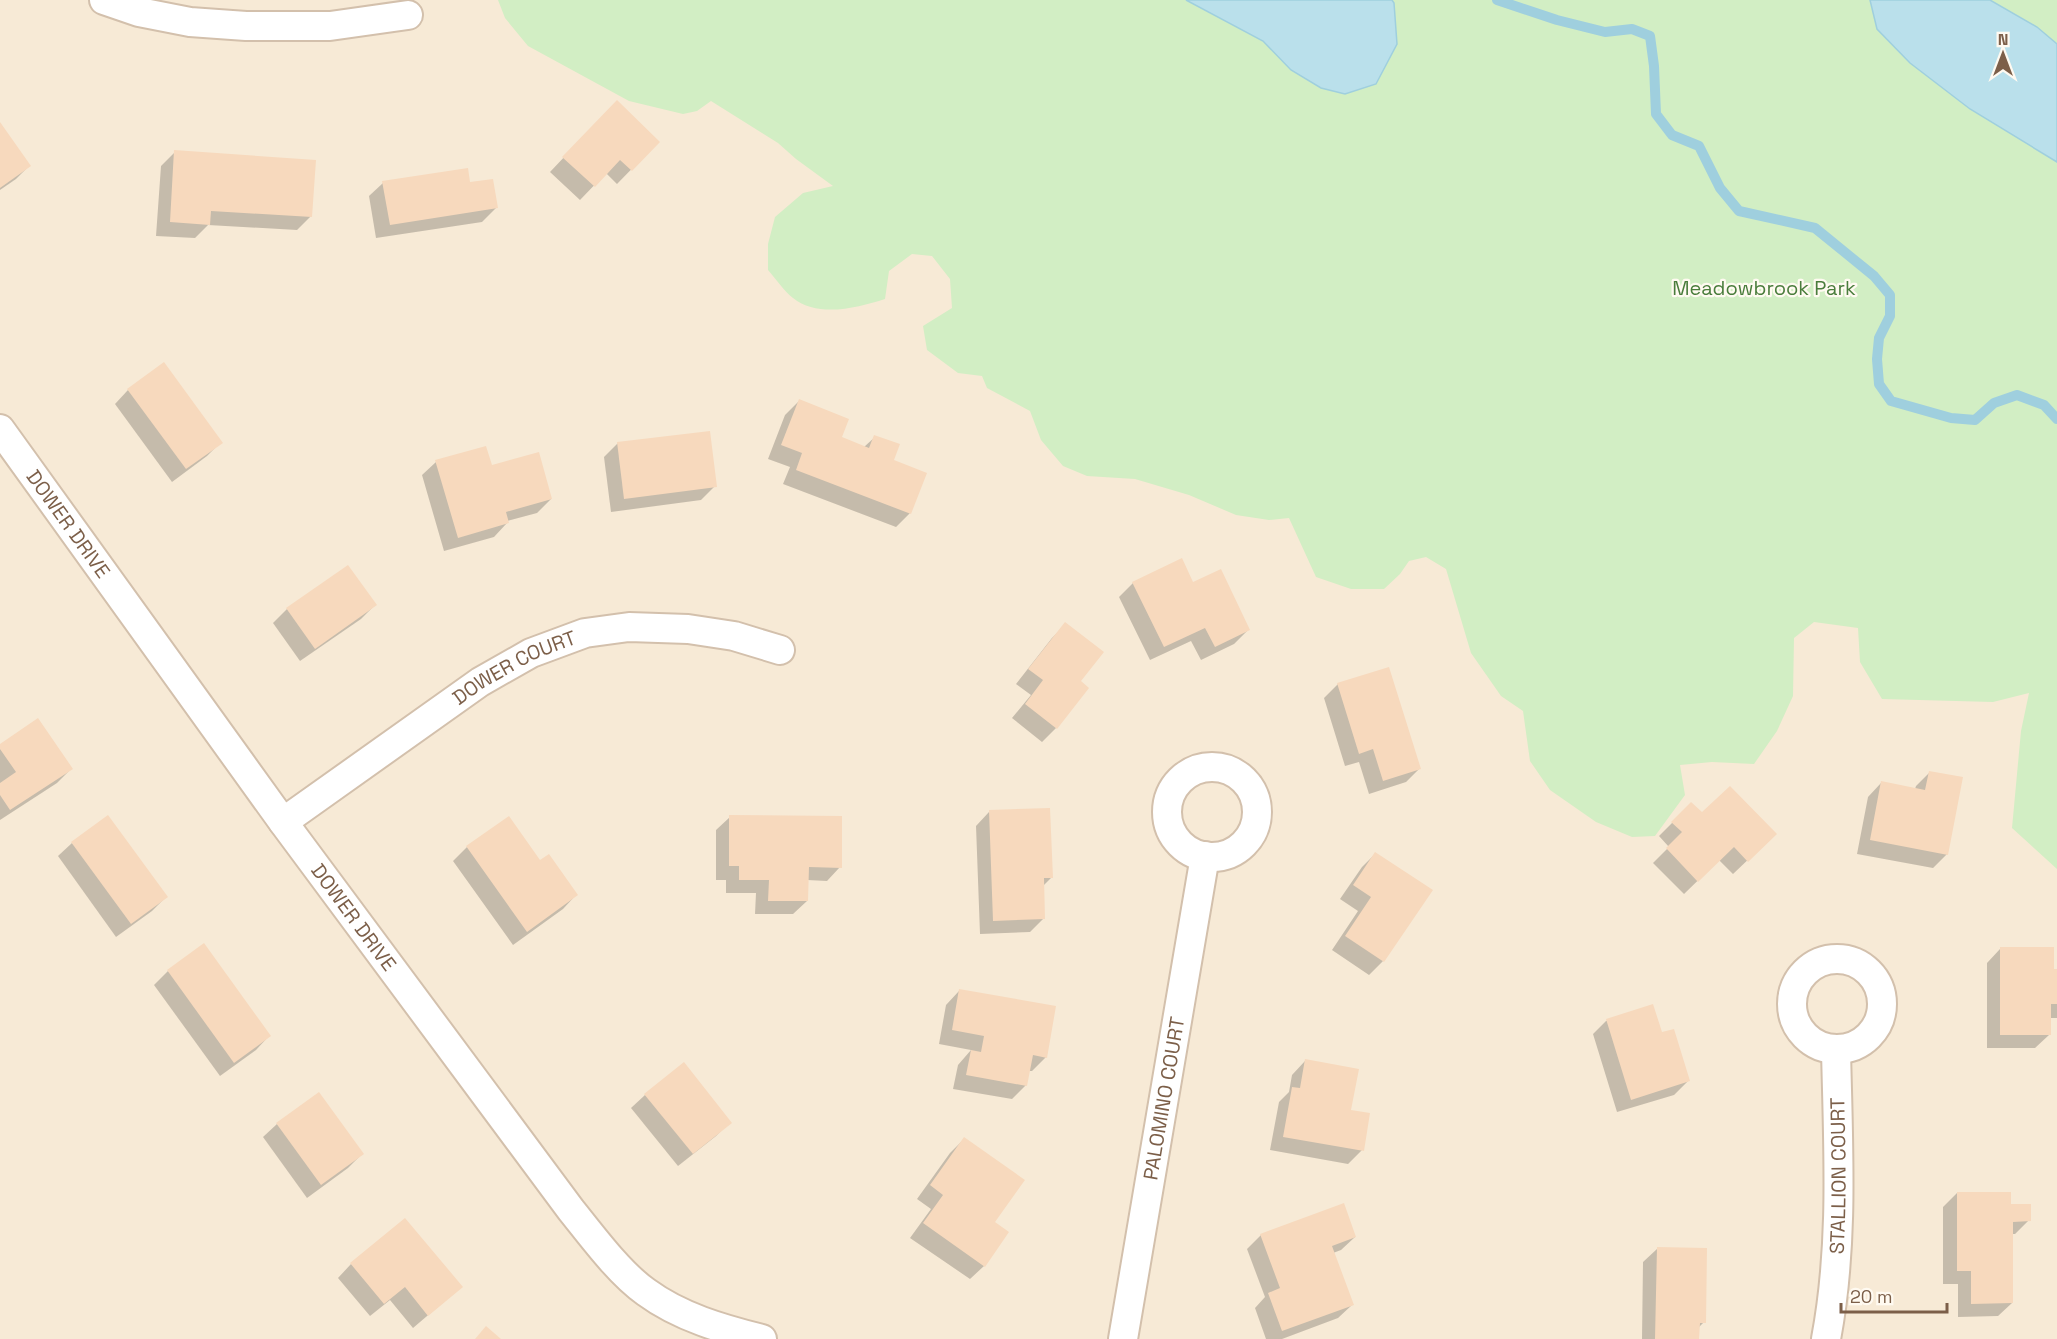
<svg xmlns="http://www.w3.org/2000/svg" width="2057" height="1339" font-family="'Space Grotesk',sans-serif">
	<rect width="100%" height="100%" fill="#fef7e8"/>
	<path fill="#f7ead6" d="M0,0H654L2057,647V1339H0Z"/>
	<path fill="#d2eec4" d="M498,0H2057V869L2012,828L2021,731L2029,693L1993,702L1882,699L1860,662L1858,628L1814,622L1794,638L1793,696L1777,731L1754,764L1712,762L1680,765L1685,795L1655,836L1632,837L1596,822L1550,790L1530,761L1523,711L1501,696L1471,653L1446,569L1426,557L1409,561L1400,574L1384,589H1351L1316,577L1289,518L1269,520L1236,515L1189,495L1135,479L1087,476L1063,466L1041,440L1030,411L987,388L982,376L958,373L927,350L923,326L952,308L950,279L932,256L912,254L889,271L885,299C857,308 818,318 793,298C784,291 776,279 768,270V244L775,217L803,193L833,186L796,159L778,143L711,101L697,111L683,114L629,101L528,46L505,18Z"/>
	<g fill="#bae0eb" stroke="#9fcfde" stroke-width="1.5">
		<path d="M1186,0H1392L1394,3L1397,44L1376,84L1345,94L1321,88L1291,70L1263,41Z"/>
		<path d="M1870,0H1990L2037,27L2057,44V162L1970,109L1910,63L1877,29Z"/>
	</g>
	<g fill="#0003">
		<path d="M603,116L658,142L617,184L606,173L580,200L550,172Z"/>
		<path d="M0,124L29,166L16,179L0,190Z"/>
		<path d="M175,152L311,216L297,230L208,225L195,238L156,236L161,166Z"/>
		<path d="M383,183L469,184L496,208L482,222L376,238L369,196Z"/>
		<path d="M128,390L221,442L207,456L172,482L115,404Z"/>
		<path d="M799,401L840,437L864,447L875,437L892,461L910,513L896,527L783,484L790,467L768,459L785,415Z"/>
		<path d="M618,443L715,486L701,500L611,512L604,457Z"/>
		<path d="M436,462L491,467L551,499L537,513L507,521V523L494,537L444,551L422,475Z"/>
		<path d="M1133,583L1193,584L1248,630L1234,644L1201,660L1191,641L1150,660L1119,597Z"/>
		<path d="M375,605L361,619L300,661L273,623L287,609Z"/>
		<path d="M1066,624L1079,681L1056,728L1042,742L1012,718L1031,695L1016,684L1052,638Z"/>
		<path d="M1338,684L1419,769L1406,782L1369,794L1359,762L1345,766L1324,698Z"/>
		<path d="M0,746L71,769L57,783L0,820Z"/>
		<path d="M1930,772L1947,854L1933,868L1857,854L1868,797L1881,783L1915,789L1916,786Z"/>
		<path d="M989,812L1051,878L1043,886L1044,918L1030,932L980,934L976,826Z"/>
		<path d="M1701,814L1775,834L1733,874L1719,860L1684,894L1653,863L1669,847L1659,836L1672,823Z"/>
		<path d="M730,817L840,867L827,881L807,880V901L793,914H755L756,893H726V880H716V830Z"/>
		<path d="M508,818L540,863L576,895L563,909L513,945L453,861L467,847Z"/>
		<path d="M72,843L166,897L152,911L116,937L58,856Z"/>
		<path d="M1375,854L1383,961L1369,975L1332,950L1358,911L1340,899L1362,867Z"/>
		<path d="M2000,949L2053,971H2057V1018H2049V1035L2035,1048H1987V963Z"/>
		<path d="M168,971L269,1036L256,1050L220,1076L154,985Z"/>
		<path d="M959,991L1046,1057L1032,1071H1029L1026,1085L1012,1099L953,1089L958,1065L971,1050L939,1044L946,1005Z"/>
		<path d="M1652,1006L1661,1034L1688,1081L1674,1095L1617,1112L1593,1034L1606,1021Z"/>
		<path d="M1305,1061L1350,1111L1362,1150L1348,1164L1270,1150L1279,1102L1289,1092L1292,1075Z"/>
		<path d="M645,1095L730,1122L716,1136L678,1166L631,1108Z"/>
		<path d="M277,1124L362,1154L348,1168L307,1198L263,1137Z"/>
		<path d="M964,1139L993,1222L984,1266L970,1279L910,1238L931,1209L917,1199L950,1153Z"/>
		<path d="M1957,1193L2010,1205L2029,1220L2015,1234H2011L2012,1303L1998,1316L1958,1317V1284H1943V1207Z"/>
		<path d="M1261,1235L1355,1237L1341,1250L1333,1253L1352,1305L1338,1318L1282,1339H1266L1255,1308L1265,1297L1247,1249Z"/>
		<path d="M1657,1249L1704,1322L1698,1328V1339H1642L1643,1262Z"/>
		<path d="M351,1264L461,1287L413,1328L390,1300L370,1316L338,1278Z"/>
	</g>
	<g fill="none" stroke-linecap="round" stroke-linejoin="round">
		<path stroke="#9fcfde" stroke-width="10" d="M1497,0L1557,20L1605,32L1632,29L1650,36L1654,66L1656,114L1672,135L1699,146L1720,188L1739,211L1815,228L1874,276L1890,295V316L1879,338L1877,359L1879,384L1891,401L1951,418L1975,420L1994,403L2017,395L2044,405L2057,419"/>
	</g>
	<g fill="#f7d9bd">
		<path d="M617,100L660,142L632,171L620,160L595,187L562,157Z"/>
		<path d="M0,122L31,166L0,188Z"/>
		<path d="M174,150L316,160L312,217L211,211L210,225L170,222Z"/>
		<path d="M468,168L470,182L493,179L498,208L390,225L382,181Z"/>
		<path d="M164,362L223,443L186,469L127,389Z"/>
		<path d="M799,399L849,419L842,437L869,448L874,435L900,444L894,460L927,473L911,514L796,470L802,453L781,445Z"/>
		<path d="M710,431L717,487L624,499L617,442Z"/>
		<path d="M486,446L492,465L539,452L552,499L506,512L509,523L458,538L435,460Z"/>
		<path d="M1182,558L1193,582L1221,569L1250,630L1215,647L1205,628L1164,647L1132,582Z"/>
		<path d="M348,565L377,605L315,649L286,608Z"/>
		<path d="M1065,622L1104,652L1081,681L1089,688L1057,729L1025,704L1043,680L1028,669Z"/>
		<path d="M1389,667L1421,769L1383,781L1373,749L1359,754L1337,683Z"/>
		<path d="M38,718L73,769L10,810L0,795V783L16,772L0,749V744Z"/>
		<path d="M1929,771L1963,777L1948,855L1870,840L1881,781L1925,790Z"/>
		<path d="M1730,786L1777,834L1748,862L1734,847L1698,882L1666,848L1682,832L1671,822L1691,802L1702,812Z"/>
		<path d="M1050,808L1053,878H1044L1045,919L993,921L989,810Z"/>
		<path d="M108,815L168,897L131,924L71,842Z"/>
		<path d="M729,815L842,816V868L809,867L808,901H768L769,880H739V866H729Z"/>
		<path d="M509,816L540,860L549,854L578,895L527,932L466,846Z"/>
		<path d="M1375,852L1433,890L1384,962L1345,936L1371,897L1353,885Z"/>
		<path d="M204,943L271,1036L234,1063L167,970Z"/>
		<path d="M2000,947H2054V969H2057V1004H2051V1035H2000Z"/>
		<path d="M959,989L1056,1006L1047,1058L1033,1055L1027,1086L966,1075L971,1050L981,1052L984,1036L952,1030Z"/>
		<path d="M1653,1004L1662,1032L1674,1029L1690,1081L1631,1100L1606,1019Z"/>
		<path d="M1305,1059L1359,1069L1351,1110L1370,1113L1364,1151L1283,1137L1292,1087L1300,1088Z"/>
		<path d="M684,1062L732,1123L693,1154L644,1094Z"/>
		<path d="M319,1092L364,1154L321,1185L276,1123Z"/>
		<path d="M964,1137L1025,1180L995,1222L1009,1232L985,1267L923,1223L943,1195L930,1185Z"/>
		<path d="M1957,1192H2011V1204H2031V1221L2013,1222V1303L1971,1304V1271H1957Z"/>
		<path d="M1344,1203L1356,1237L1332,1246L1354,1305L1282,1331L1268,1293L1280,1288L1260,1234Z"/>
		<path d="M405,1218L463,1287L428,1316L405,1287L384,1304L350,1263Z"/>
		<path d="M1657,1247L1707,1248L1706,1323H1700L1699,1339H1655Z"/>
		<path d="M486,1326L501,1339H475Z"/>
	</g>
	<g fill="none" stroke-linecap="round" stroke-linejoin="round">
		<defs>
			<g id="minor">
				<path d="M104,0L139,12L190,22L246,26H330L408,15"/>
				<path id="s1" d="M0,429L283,822L571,1210C592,1236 619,1273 646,1292C680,1317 722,1329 762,1339"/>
				<circle cx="1212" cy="812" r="45"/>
				<path id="s2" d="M283,822L480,682L531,653L585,633L629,627L688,629L734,636L780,650"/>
				<circle cx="1837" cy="1004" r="45"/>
				<path id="s3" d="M1123,1339L1205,856"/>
				<path id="s4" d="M1826,1339C1844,1244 1838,1146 1836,1049"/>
			</g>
		</defs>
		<use href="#minor" stroke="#d3c0ac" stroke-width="32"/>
		<use href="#minor" stroke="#fff" stroke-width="28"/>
	</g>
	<g text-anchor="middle" stroke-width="4.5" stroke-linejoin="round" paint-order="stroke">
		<g font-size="20" fill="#4a7d3c" stroke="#fffaf1">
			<text x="1764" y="295">Meadowbrook Park</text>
		</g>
		<g font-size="20" fill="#7c5f49" stroke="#fffaf1">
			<text dy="7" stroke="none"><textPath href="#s1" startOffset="117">DOWER DRIVE</textPath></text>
			<text dy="7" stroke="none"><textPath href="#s2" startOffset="279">DOWER COURT</textPath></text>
			<text dy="7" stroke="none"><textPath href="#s1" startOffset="603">DOWER DRIVE</textPath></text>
			<text dy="7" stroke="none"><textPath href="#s3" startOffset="244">PALOMINO COURT</textPath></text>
			<text dy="7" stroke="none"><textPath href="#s4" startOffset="164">STALLION COURT</textPath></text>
		</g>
	</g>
	<g transform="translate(2003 54)" stroke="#fffaf1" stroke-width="4.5" paint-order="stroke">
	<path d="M0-4.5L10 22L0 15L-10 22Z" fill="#7c5f49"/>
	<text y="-9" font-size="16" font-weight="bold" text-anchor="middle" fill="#7c5f49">N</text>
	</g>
	<path d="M1841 1303v9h106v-9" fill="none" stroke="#7c5f49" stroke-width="3"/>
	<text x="1850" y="1303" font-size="18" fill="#7c5f49" stroke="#fffaf1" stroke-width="4.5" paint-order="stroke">20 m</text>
</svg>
